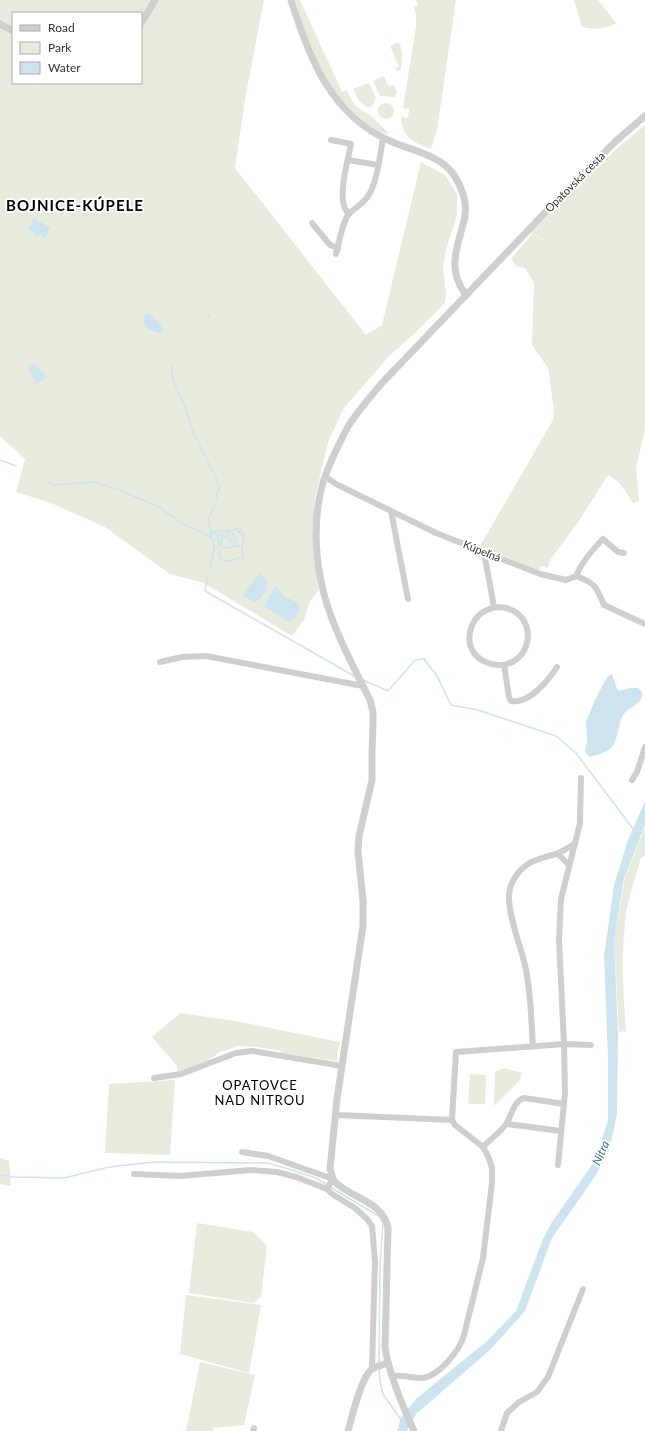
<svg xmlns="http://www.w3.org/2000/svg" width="645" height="1431" font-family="Lato,sans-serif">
	<rect width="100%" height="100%" fill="#fff"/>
	<g fill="#e6ebdd" fill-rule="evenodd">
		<path d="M0,0H264L245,99L235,168L366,335L382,325L421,162L445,175L457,194V215L446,249L443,268L446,294L445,303L414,334L390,355L344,408L329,439L315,497L313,552L319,590L310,601L304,620L292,636L204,583L170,574L105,527L51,503L16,492L25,459L0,436ZM13,13H141V83H13Z"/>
		<path d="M295,0H300L342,92L347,90C353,105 356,107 368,114C375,118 382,127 388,132L387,135L371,127L353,112L334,92L318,63L304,29Z"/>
		<path d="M416,0H456L437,130L431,149C414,143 402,137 401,117L408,118L409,109L403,108L416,27V14L414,7L418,5Z"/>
		<path d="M574,0H598L616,23C606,30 593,29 582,27Z"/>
		<path d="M399,42C403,51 402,61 401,70L397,71L394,69L399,66L390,46Z"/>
		<path d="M384,76L389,87L394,84L397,93L395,97L380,96L373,81Z"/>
		<path d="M369,83L376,98L372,106L368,108L359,101L353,89Z"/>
		<circle cx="386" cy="111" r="8"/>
		<path d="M645,125V429L636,467L639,501L633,503C626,492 621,482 608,475L579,521L550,560L548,568L541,566L539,571L480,546L553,420L554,411L548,368L532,345L534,283L525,268L517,267L511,259L532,234L563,250L531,233L597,165L599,167L614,151Z"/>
		<path d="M645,827V856L641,858C636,876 629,895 626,914C621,953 623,993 626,1031L619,1032L614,941L625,878Z"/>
		<path d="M180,1013L236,1021L340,1042L337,1053V1061L282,1053L280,1051L258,1047L238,1046L220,1052L207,1061L177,1073V1066L152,1037Z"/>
		<path d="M504,1068L522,1073L520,1080L494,1106L495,1072Z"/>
		<path d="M470,1074L486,1075L485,1104H468Z"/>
		<path d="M175,1080L170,1155L105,1153L109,1084Z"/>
		<path d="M0,1158L9,1161L11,1186L0,1184Z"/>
		<path d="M197,1223L253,1232L267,1246L261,1297L254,1303L189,1293Z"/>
		<path d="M186,1295L261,1305L249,1373L180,1354Z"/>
		<path d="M200,1362L255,1375L244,1425L214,1428L213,1431H186Z"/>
	</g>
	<g fill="#cde3ee">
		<path d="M34,218L50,228L45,239L37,234L36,236L34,235L35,233L27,229Z"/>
		<path d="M149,314C154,317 162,325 163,331L161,333C151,333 139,325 145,315Z"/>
		<path d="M34,363L47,377L37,384L35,383L31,375L33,373L29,372L28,367Z"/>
		<path d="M259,574L266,578C268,588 265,593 259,600L254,602L243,595Z"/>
		<path d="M275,586L284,596L298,603L300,608C297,615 295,621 287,621L264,606Z"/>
		<path d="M612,674L617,689L619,691L630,688H638L642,692C644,704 630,706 624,714C617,724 619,738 612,747C608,752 597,755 590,757L586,754L585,750L587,742L586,722L595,700L607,677Z"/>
		<path d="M645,801V825L624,879L614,941L618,1032L617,1114L609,1151L594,1178L552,1238L525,1311L490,1350L416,1414L407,1431H397L401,1417L416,1399L487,1341L516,1311L543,1239L552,1222L596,1159L608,1120V1057L604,957L614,885L628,840Z"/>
	</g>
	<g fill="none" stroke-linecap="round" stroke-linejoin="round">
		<g stroke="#cde3ee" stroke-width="1.5">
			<path d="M208,314L210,317"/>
			<path d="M172,366V375L174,382L185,406L193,432L217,480L219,486L216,499"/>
			<path d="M0,460L16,466"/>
			<path d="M47,482L53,485L94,482L117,489L157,506L183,524L205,534L213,541"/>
			<path d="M236,529L240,528L241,535"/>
			<path d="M226,530L233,534L236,539L235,542L237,545"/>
			<path d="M211,531L214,532L220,530L223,532L227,530L231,531L236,529L240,534L244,536L242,549L243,559"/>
			<path d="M226,531L230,539L235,542"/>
			<path d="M239,531L243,532L244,535"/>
			<path d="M223,532V535L234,546H242"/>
			<path d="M208,536L214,533L219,537V540L218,541L222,547"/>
			<path d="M218,541L215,539L217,536L219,534L222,536V545"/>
			<path d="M214,545L220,549V558C227,565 235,558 243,557"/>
			<path d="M223,547L229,548L234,546"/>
			<path d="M210,568L214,549L213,541L208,521L214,505"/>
			<path d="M208,574L205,591L356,677"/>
			<path d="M268,595L271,596"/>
			<path d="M363,680L388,691L415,660L424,659L437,676L451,705L478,710L556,736L576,753L634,830"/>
			<path d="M0,1175L14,1177L64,1178L109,1167L154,1162L268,1163L292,1170L316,1178L327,1185"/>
			<path d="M330,1187L380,1217L383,1224L380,1264L379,1363"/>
			<path d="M379,1369L380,1382L383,1394L401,1420"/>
		</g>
		<g stroke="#cfcfcf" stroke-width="6">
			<path d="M331,140L351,144C348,161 335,202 349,214"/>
			<path d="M348,160L378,165"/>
			<path d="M312,223L330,245L338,248"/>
			<path d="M336,254C339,243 342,224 348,215C355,207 364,204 370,193C378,176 380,156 383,138"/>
			<path d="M325,476L336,484L436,533L540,574L566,580L576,576C582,561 592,550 603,539L618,552L624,553"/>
			<path d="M391,511L408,599"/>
			<path d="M484,552L494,607C490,609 486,610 483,612C470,621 465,640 474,653C479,660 489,665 498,665C532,666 540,617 506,608C502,607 498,607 494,607"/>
			<path d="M576,576C595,583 596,586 604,605L645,624"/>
			<path d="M160,662L182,657L206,656L363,686"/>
			<path d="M504,665L509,697L511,701C529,704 548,681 557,667"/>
			<path d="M632,780L637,772L645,747"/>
			<path d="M558,854L569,865"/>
			<path d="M533,1046C531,1019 531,991 525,965C520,944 509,918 509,897C509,888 513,879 519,872C529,860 542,858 556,854C562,852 569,847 575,844"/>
			<path d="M154,1078L181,1074L236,1053L252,1051L342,1066"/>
			<path d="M336,1115L452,1120"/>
			<path d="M507,1124L561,1131"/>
			<path d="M483,1147C489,1140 501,1132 506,1124C512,1116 513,1101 524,1098L564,1104"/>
			<path d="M242,1152L268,1156L333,1179L327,1189"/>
			<path d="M558,1165L565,1093L564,1044L591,1045"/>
			<path d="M134,1174L180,1176L251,1170L277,1172L296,1177L327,1189L332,1194L355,1208L367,1219L372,1226L375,1261L372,1369"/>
			<path d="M392,1376C402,1375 413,1378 423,1378C439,1376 460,1350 464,1335L483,1258L492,1183V1168L488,1156L483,1147L455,1125L452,1120L456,1052L564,1044L559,940L561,899L580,823L581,778"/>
			<path d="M253,1431L254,1428"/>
			<path d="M501,1431L507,1413L519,1402L537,1392L548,1377L583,1289"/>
		</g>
		<g stroke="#cfcfcf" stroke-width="7">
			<path d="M291,0C309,58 331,115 390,141C412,151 439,154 454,175C461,186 467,201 465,215C465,220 462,227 461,232C454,256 450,274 466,295"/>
			<path d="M141,23L151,7L155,0"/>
			<path d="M0,24L13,31"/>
			<path d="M348,1431C352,1417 361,1377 372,1369C376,1366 383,1365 387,1363"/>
			<path d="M414,1431C402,1405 390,1377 385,1348L388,1228C383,1202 354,1199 336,1183L333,1179L330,1169L337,1099L363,926V901L358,851L359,836L372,780V752L373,725V712L370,700C354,668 333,629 324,594C315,560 313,521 322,486C326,471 333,457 339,444C343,437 345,431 349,425C359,410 370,397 381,384L562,195L617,140L645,116"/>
		</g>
	</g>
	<g text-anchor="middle" stroke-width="4" stroke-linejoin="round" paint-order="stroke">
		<g font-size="11" fill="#323232" stroke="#fff">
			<text transform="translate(575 182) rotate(-45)" y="4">Opatovská cesta</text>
			<text transform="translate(482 551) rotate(22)" y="4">Kúpeľná</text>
		</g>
		<g font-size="12" font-style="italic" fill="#3d7997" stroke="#fff">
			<text transform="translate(601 1153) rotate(-66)" y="4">Nitra</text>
		</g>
		<g font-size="13" letter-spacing="1" fill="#000" stroke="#fff">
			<text x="260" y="1090">OPATOVCE<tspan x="260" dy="15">NAD NITROU</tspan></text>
		</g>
		<g font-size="15" font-weight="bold" letter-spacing="1" fill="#000" stroke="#fff">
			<text x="75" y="211">BOJNICE-KÚPELE</text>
		</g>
	</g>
	<rect x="12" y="12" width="130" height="72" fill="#ffffff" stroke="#adadad"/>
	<rect x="20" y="25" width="20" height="6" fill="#cfcfcf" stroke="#adadad"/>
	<text x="48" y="32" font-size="12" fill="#323232">Road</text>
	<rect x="20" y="42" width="20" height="12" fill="#e6ebdd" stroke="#adadad"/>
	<text x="48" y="52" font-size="12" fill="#323232">Park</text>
	<rect x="20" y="62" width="20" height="12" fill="#cde3ee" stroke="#adadad"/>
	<text x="48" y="72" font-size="12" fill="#323232">Water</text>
</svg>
